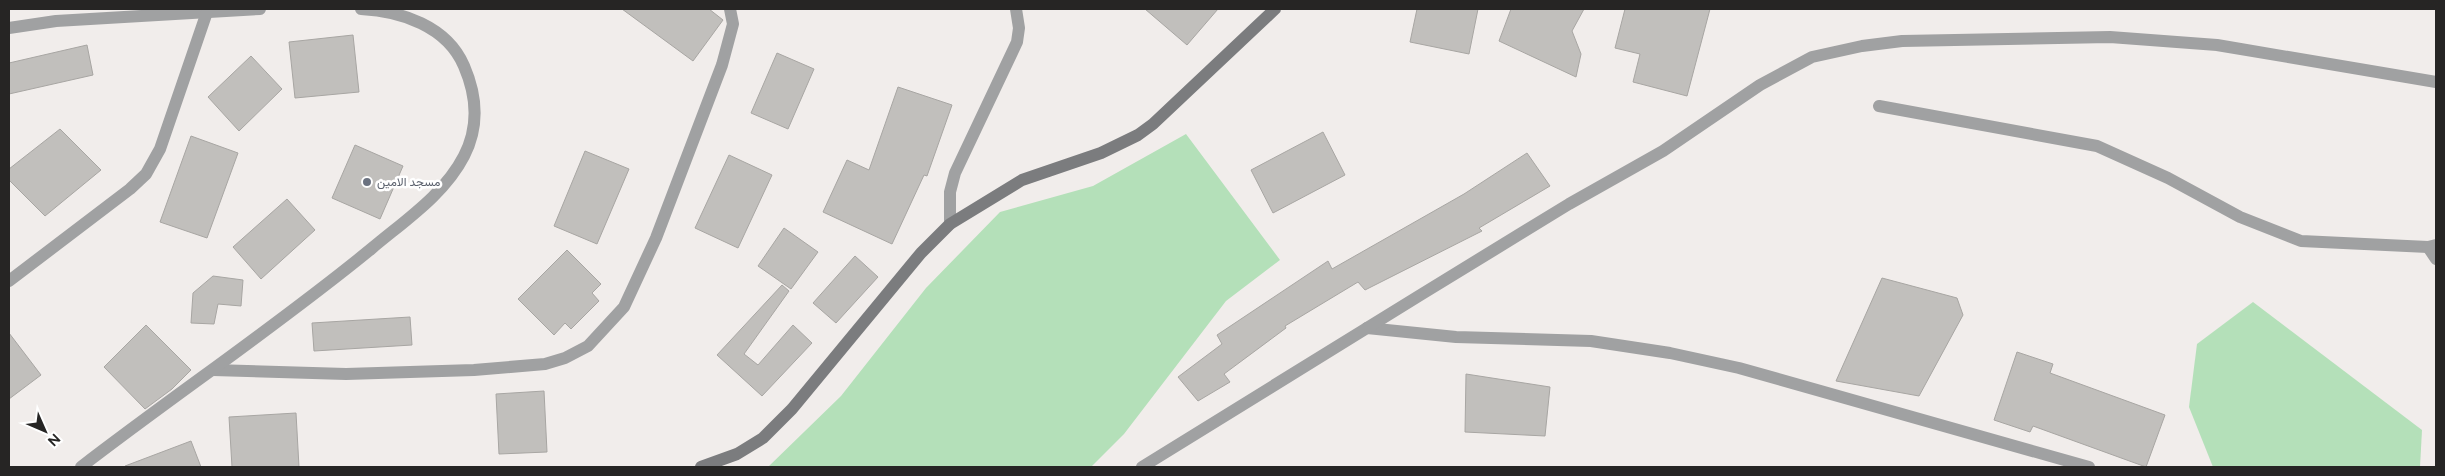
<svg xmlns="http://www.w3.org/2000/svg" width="2445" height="476" font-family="Figtree,Vazirmatn,sans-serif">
	<rect width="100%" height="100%" fill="#f1edeb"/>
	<g fill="#b4e0b9">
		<path d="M1186,134L1280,260L1226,301L1124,434L1091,467H768L841,396L926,288L1000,212L1093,186Z"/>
		<path d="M2253,302L2422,430L2420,467H2213L2189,407L2197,344Z"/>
	</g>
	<g fill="#c1bfbc" stroke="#a8a6a3">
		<path d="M622,9H709L723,20L693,61Z"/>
		<path d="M1145,9H1218L1187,45Z"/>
		<path d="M1417,9H1478L1469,54L1410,42Z"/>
		<path d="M1511,9H1584L1572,31L1581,54L1576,77L1499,41Z"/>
		<path d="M1625,9H1710L1687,96L1633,82L1640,54L1615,48Z"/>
		<path d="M353,35L359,92L295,98L289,42Z"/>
		<path d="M87,45L93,75L9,94V63Z"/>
		<path d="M777,53L814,69L788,129L751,113Z"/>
		<path d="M251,56L282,89L239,131L208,97Z"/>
		<path d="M898,87L952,105L927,176L924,175L892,244L823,212L847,160L869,170Z"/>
		<path d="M60,129L101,170L45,216L9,180V169Z"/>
		<path d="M1323,132L1345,175L1273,213L1251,170Z"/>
		<path d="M191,136L238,153L207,238L160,222Z"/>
		<path d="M355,145L403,166L380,219L332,198Z"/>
		<path d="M585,151L629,169L597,244L554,226Z"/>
		<path d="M1527,153L1550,186L1479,228L1482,231L1365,290L1358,282L1285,326L1286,328L1224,374L1230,382L1198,401L1178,377L1222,344L1217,335L1328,261L1332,269L1464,194Z"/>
		<path d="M729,155L772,175L738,248L695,228Z"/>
		<path d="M287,199L315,230L261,279L233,247Z"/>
		<path d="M784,228L818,252L791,289L758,266Z"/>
		<path d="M567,250L601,284L592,293L599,301L571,329L565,323L554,335L518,299Z"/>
		<path d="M855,256L878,277L836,323L813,303Z"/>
		<path d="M213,276L243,280L241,306L218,304L214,324L191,323L193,293Z"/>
		<path d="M1882,278L1957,298L1963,315L1919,396L1836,381Z"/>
		<path d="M782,285L789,291L744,354L758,365L793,325L812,343L762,396L717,355Z"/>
		<path d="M410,317L412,345L314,351L312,323Z"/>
		<path d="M146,325L191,370L172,389L145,409L104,367Z"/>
		<path d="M9,333L41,375L9,399Z"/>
		<path d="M2017,352L2053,364L2050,373L2165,415L2146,467L2033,426L2030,432L1994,420Z"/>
		<path d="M1466,374L1550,387L1545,436L1465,432Z"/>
		<path d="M544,391L547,452L499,454L496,394Z"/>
		<path d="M296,413L299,467H232L229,417Z"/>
		<path d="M191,441L201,467H125V466Z"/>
	</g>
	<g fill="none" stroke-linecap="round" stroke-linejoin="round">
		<g stroke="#a0a1a2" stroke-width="12">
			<path d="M9,28L56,21L260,9"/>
			<path d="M1879,106L2097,146L2168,178L2240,217L2301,241L2428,247L2436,245"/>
			<path d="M950,224V192L955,173L1017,42L1019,28L1016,9"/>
			<path d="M2428,247L2436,259"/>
			<path d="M9,281L130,189L146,174L160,149L207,12"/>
			<path d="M1367,328L1456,337L1591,341L1670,353L1739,368L2089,467"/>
			<path d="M213,370L346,374L474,370L545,364L565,358L588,346L624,307L656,238L722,65L733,24L730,9"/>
			<path d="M81,467C177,393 277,326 371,249C404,221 444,195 464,156C479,127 477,96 464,66C447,26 401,11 361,9"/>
			<path d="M1142,467L1422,294L1569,204L1663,151L1760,85L1812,57L1862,46L1902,41L2110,37L2217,45L2436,82"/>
		</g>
		<path stroke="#7b7c7e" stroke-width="12" d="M701,467L737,454L763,438L792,409L921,253L950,224L1022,180L1101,153L1138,135L1153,124L1275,9"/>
	</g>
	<circle fill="#6b7280" stroke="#fff" stroke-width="2" cx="367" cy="182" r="5"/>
	<g text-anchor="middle" stroke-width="5" stroke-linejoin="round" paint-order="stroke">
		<g font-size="12" fill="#5b616d" stroke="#fff" text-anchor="start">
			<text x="377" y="186">مسجد الامين</text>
		</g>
	</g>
	<rect width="2445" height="476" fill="none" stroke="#262524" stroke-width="20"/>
	<g transform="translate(45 431) rotate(135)" stroke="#ffffff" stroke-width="4" paint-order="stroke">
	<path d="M0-4L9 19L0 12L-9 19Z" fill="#262524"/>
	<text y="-8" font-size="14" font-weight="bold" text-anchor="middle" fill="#262524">N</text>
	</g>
</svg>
